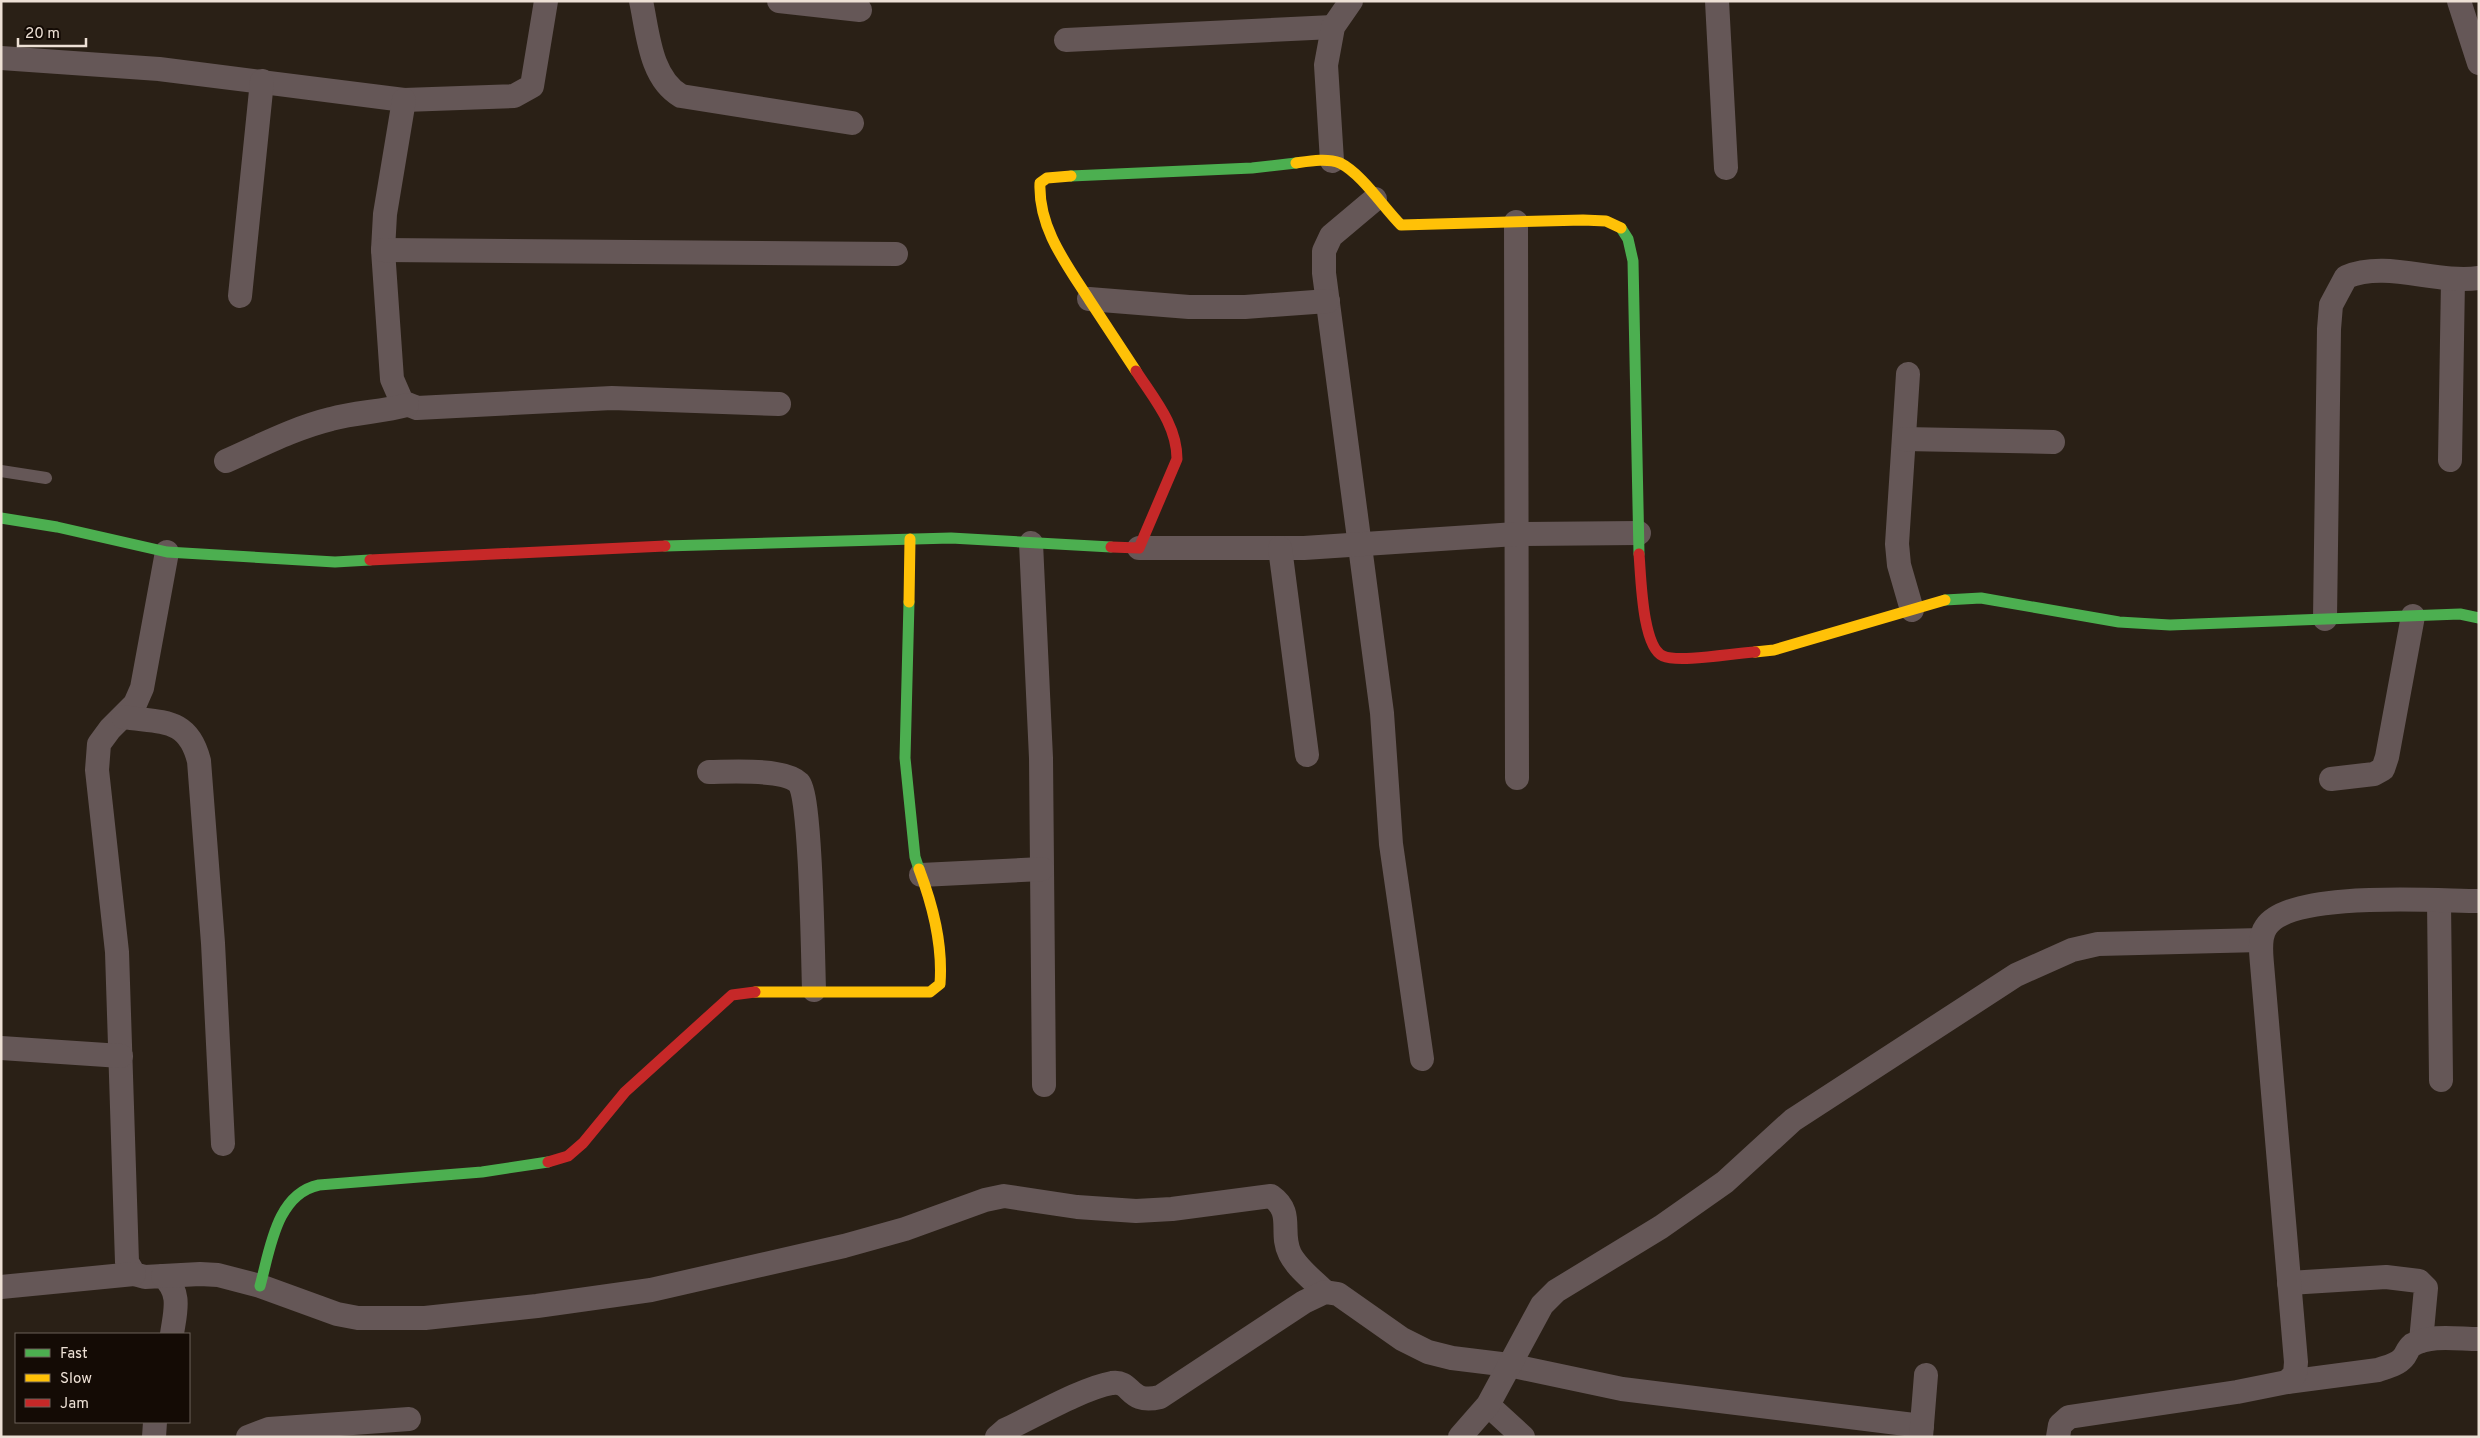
<svg xmlns="http://www.w3.org/2000/svg" width="2480" height="1438" font-family="Overpass,sans-serif">
	<rect width="100%" height="100%" fill="#2a2016"/>
	<g fill="none" stroke-linecap="round" stroke-linejoin="round">
		<path stroke="#655757" stroke-width="12" d="M1,471L46,478"/>
		<g stroke="#655757" stroke-width="24">
			<path d="M641,1C648,33 650,78 681,96L852,123"/>
			<path d="M779,1L860,10"/>
			<path d="M1717,1L1726,168"/>
			<path d="M2459,1L2479,63"/>
			<path d="M1066,40L1333,27"/>
			<path d="M1,58L159,69L404,100L514,96L532,86L546,1"/>
			<path d="M404,100L385,214L383,250L392,379L402,402L417,408L612,398L779,404"/>
			<path d="M1332,161L1326,65L1333,27L1351,1"/>
			<path d="M1375,199L1331,236L1324,251V273L1382,713L1391,844L1422,1059"/>
			<path d="M1516,222L1517,778"/>
			<path d="M383,250L896,254"/>
			<path d="M240,296L262,81"/>
			<path d="M1089,299L1189,307H1245L1328,301"/>
			<path d="M1908,374L1897,544L1899,565L1912,610"/>
			<path d="M1904,439L2053,442"/>
			<path d="M2450,460L2453,280"/>
			<path d="M226,461C260,446 294,428 331,419C356,412 382,412 407,405"/>
			<path d="M1031,543L1041,758L1044,1085"/>
			<path d="M1139,548H1304L1516,534L1639,533"/>
			<path d="M1280,548L1307,755"/>
			<path d="M167,552L142,688L135,704L110,729L99,744L97,770L117,952L127,1262L134,1274L145,1277L163,1276C182,1293 175,1312 172,1334"/>
			<path d="M2325,619L2329,329L2331,305L2346,277C2387,260 2435,284 2479,278"/>
			<path d="M123,717C162,723 188,717 199,761L213,943L223,1144"/>
			<path d="M709,772C730,772 784,768 799,783C811,795 813,961 814,990"/>
			<path d="M2331,779L2374,774L2383,769L2387,757L2413,616"/>
			<path d="M921,875L1042,869"/>
			<path d="M2439,901L2441,1080"/>
			<path d="M1,1048L121,1056"/>
			<path d="M163,1276L200,1274L218,1275L260,1286L337,1314L358,1318H425L537,1306L651,1290L844,1246L905,1229L985,1200L1004,1196L1077,1207L1136,1211L1172,1209L1271,1196C1295,1213 1279,1232 1290,1254C1297,1268 1314,1281 1325,1292"/>
			<path d="M2289,1283L2386,1277L2419,1281L2426,1288L2421,1341"/>
			<path d="M1,1287L134,1274"/>
			<path d="M2287,1382L2378,1370C2386,1367 2397,1365 2403,1358C2407,1354 2407,1349 2412,1345C2431,1334 2457,1339 2479,1339"/>
			<path d="M1488,1405L1523,1437"/>
			<path d="M154,1437L155,1422"/>
			<path d="M248,1437L269,1429L409,1419"/>
			<path d="M997,1437L1005,1430C1033,1417 1083,1388 1112,1383C1133,1380 1127,1405 1160,1397L1304,1302L1325,1292L1338,1294L1402,1339L1428,1352L1452,1358L1509,1365L1622,1389L1922,1426"/>
			<path d="M1460,1437L1488,1405L1542,1305L1556,1291L1661,1227L1725,1182L1793,1120L2016,975L2072,950L2098,944L2261,940"/>
			<path d="M1921,1437L1926,1375"/>
			<path d="M2058,1437L2060,1425L2069,1417L2237,1392L2287,1382L2295,1374L2296,1362L2262,964C2261,952 2259,937 2266,927C2290,890 2435,901 2479,901"/>
		</g>
		<g stroke="#4caf50" stroke-width="11">
			<path d="M1071,176L1252,168L1296,163"/>
			<path d="M1621,228L1628,239L1633,261L1639,554"/>
			<path d="M1,518L57,527L167,552L335,562L370,560"/>
			<path d="M665,546L951,538L1111,547"/>
			<path d="M1945,600L1981,598L2119,622L2170,625L2460,614L2479,618"/>
			<path d="M909,602L905,758L915,857L919,869"/>
			<path d="M260,1286C270,1250 276,1194 319,1185L482,1172L548,1162"/>
		</g>
		<g stroke="#ffc107" stroke-width="11">
			<path d="M1296,163C1310,161 1327,158 1340,163C1362,174 1383,207 1401,225L1583,220L1606,221L1621,228"/>
			<path d="M1071,176L1047,178L1040,183C1038,228 1067,265 1090,301C1105,324 1121,348 1136,371"/>
			<path d="M909,602L910,539"/>
			<path d="M1755,652L1774,650L1945,600"/>
			<path d="M755,992H930L940,984C943,944 933,906 919,869"/>
		</g>
		<g stroke="#c62828" stroke-width="11">
			<path d="M1111,547L1139,548L1177,459C1177,425 1154,399 1136,371"/>
			<path d="M1639,554C1641,576 1642,647 1663,656C1679,663 1734,653 1755,652"/>
			<path d="M370,560L665,546"/>
			<path d="M548,1162L568,1156L583,1143L625,1092L732,995L755,992"/>
		</g>
	</g>
	<rect width="2480" height="1438" fill="none" stroke="#ede0d5" stroke-width="5"/>
	<rect x="15" y="1333" width="175" height="90" fill="#140b05" stroke="#6b6058"/>
	<rect x="25" y="1349" width="25" height="8" fill="#4caf50" stroke="#6b6058"/>
	<text x="60" y="1358" font-size="15" fill="#ede0d5">Fast</text>
	<rect x="25" y="1374" width="25" height="8" fill="#ffc107" stroke="#6b6058"/>
	<text x="60" y="1383" font-size="15" fill="#ede0d5">Slow</text>
	<rect x="25" y="1399" width="25" height="8" fill="#c62828" stroke="#6b6058"/>
	<text x="60" y="1408" font-size="15" fill="#ede0d5">Jam</text>
	<path d="M18 38v8h68v-8" fill="none" stroke="#ede0d5" stroke-width="2.5"/>
	<text x="25" y="38" font-size="15" fill="#ede0d5" stroke="#140b05" stroke-width="4" paint-order="stroke">20 m</text>
</svg>
